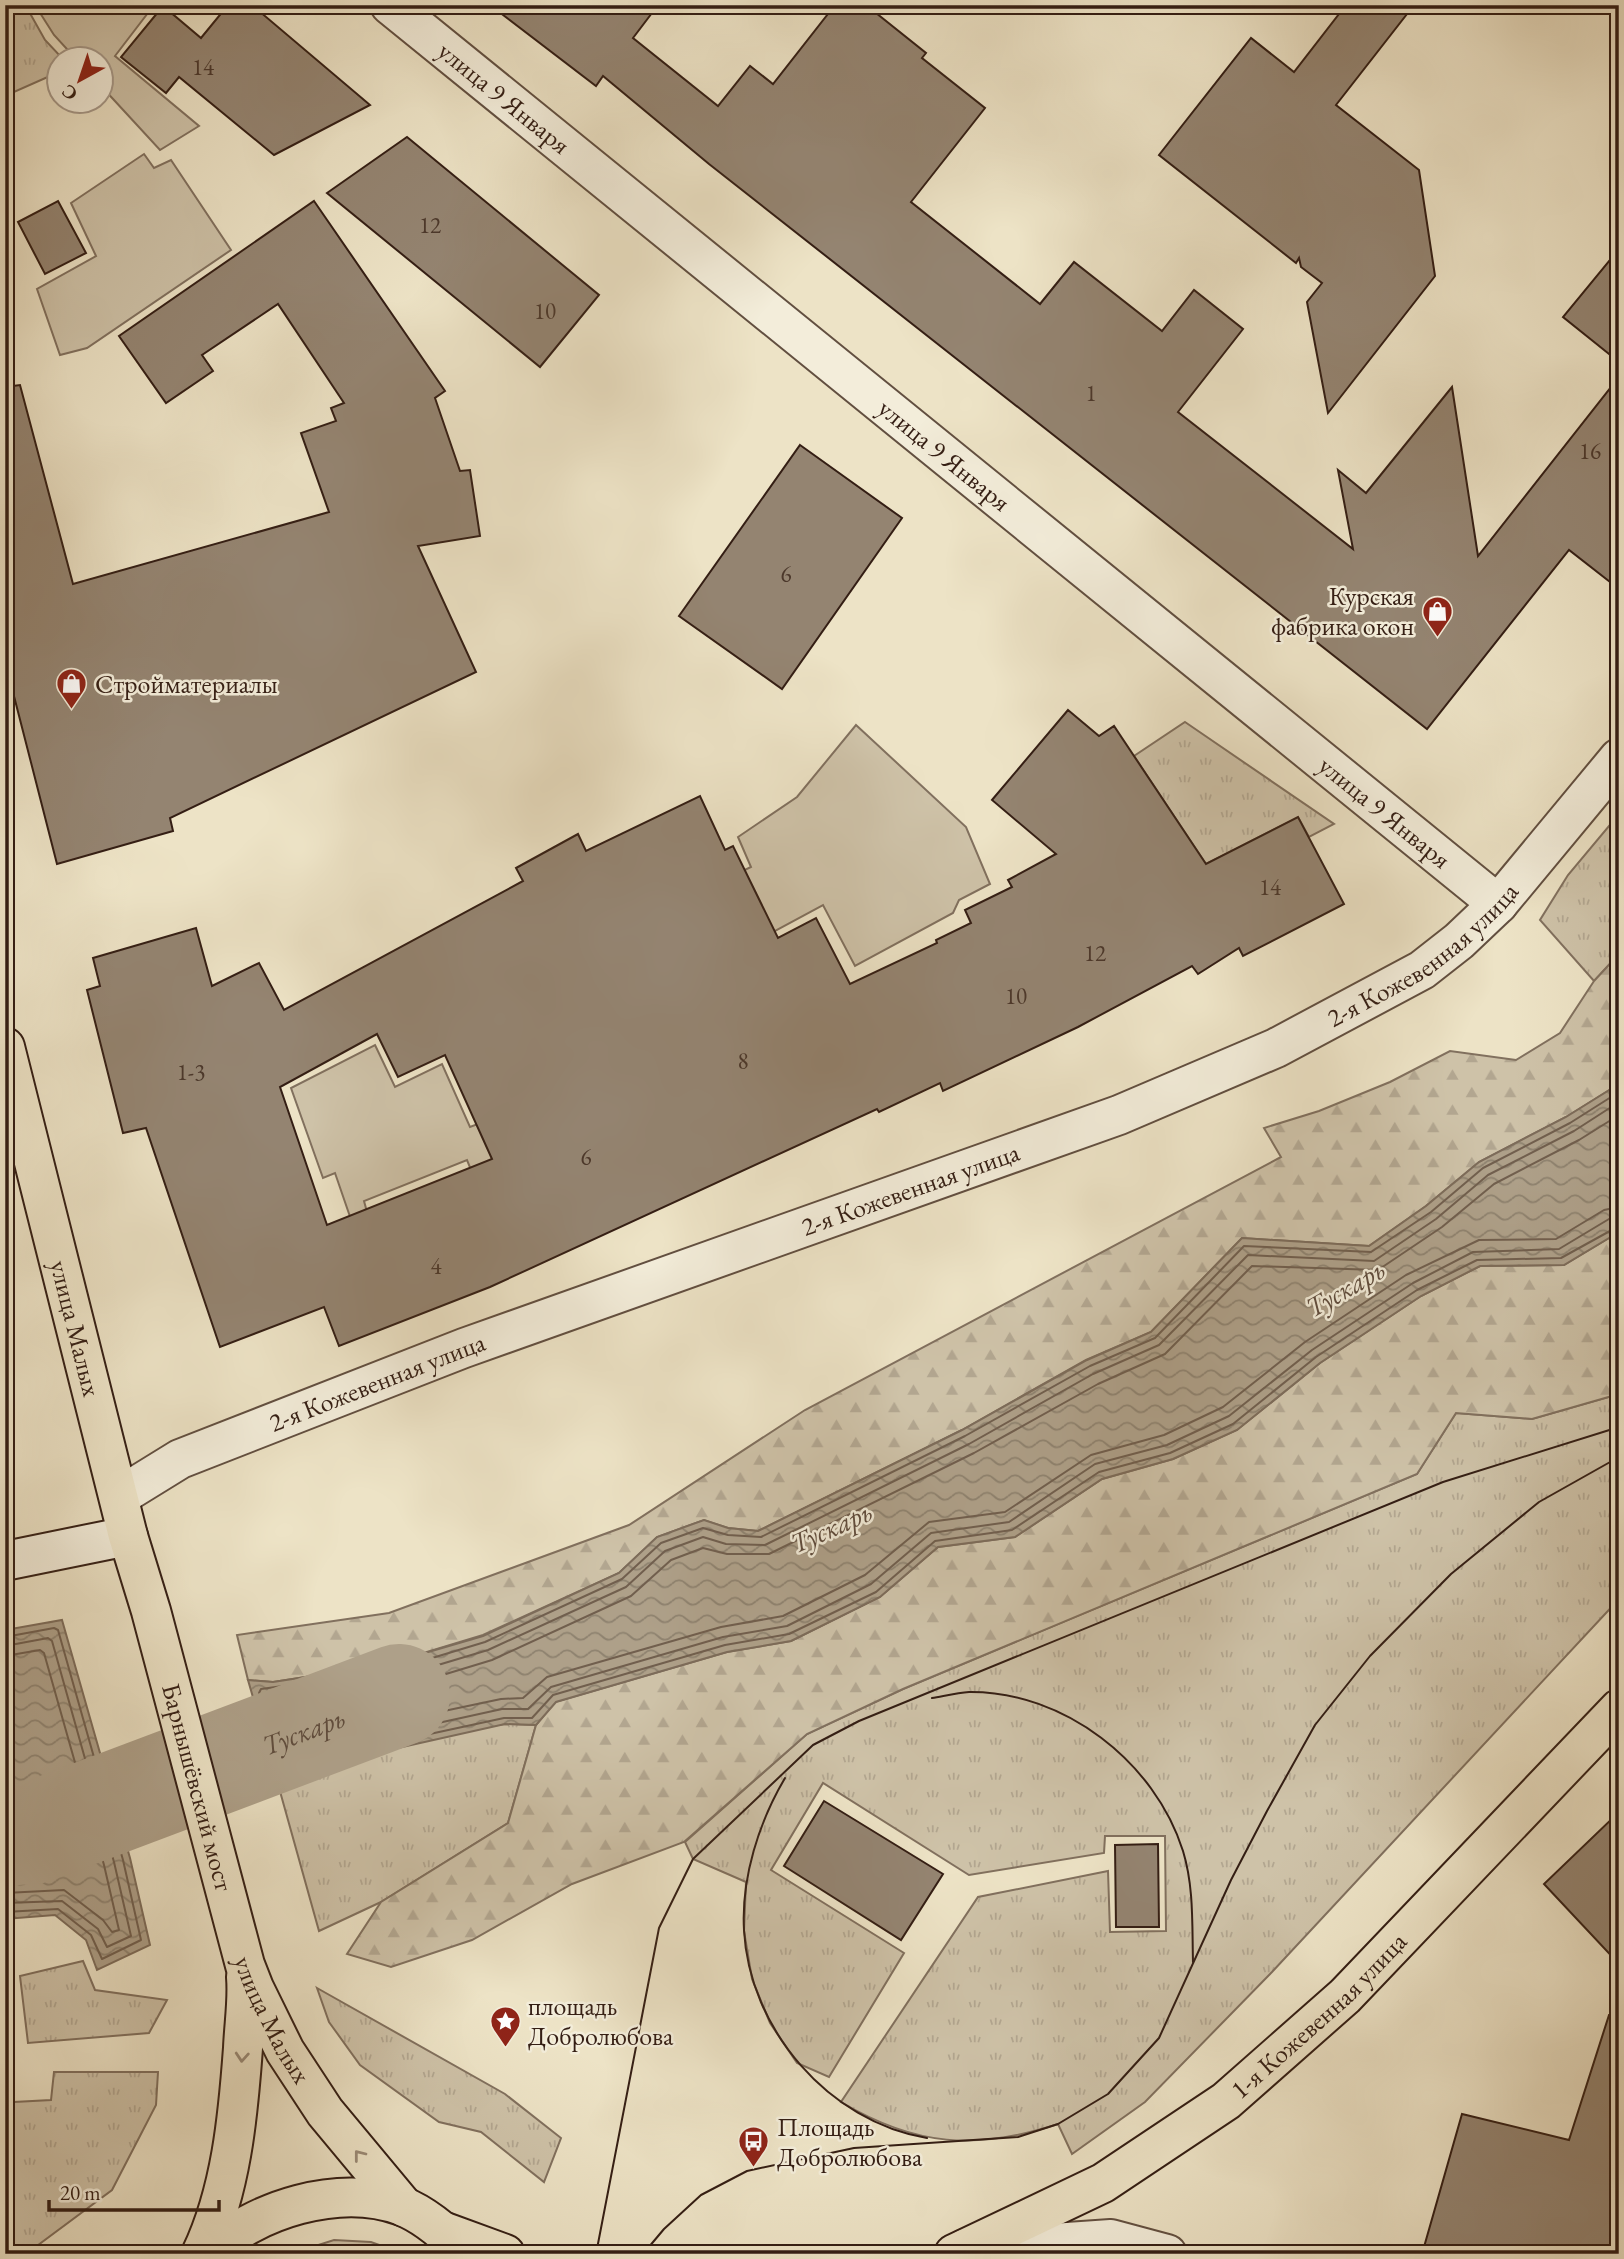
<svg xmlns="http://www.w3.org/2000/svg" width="1624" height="2259" font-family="'EB Garamond',serif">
	<defs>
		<pattern id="grass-tufts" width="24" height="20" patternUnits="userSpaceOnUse" patternTransform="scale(1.75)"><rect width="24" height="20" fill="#cec2a8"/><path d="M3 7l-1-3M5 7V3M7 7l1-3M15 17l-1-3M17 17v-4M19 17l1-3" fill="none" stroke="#b2a690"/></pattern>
		<pattern id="forest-firs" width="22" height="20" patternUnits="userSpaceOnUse" patternTransform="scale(1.75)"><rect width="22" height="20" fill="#cec2a8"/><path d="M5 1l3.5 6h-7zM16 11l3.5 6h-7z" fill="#b2a690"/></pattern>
		<pattern id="water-waves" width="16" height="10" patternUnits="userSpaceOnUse" patternTransform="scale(1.75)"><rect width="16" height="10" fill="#aea089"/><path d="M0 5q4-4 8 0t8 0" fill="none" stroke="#8e826f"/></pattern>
	</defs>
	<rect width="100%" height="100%" fill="#ede3c6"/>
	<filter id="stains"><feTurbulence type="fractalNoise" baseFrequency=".00286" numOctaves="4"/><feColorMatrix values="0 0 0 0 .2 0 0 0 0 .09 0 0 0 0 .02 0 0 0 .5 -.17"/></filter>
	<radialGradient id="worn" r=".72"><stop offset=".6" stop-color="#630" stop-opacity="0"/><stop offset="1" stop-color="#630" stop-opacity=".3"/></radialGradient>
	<g fill="url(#grass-tufts)" stroke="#81705e" stroke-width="2">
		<path d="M27,8L45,40L63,59L60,60L59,72L5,96V18Z"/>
		<path d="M1185,722L1334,824L1309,837L1298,817L1206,864L1134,756Z"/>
		<path d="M1619,814V954L1594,981L1540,920L1568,875Z"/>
		<path d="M1619,1394V1599L1272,1972L1145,2102L1072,2154L1058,2124C976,2151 915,2146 841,2102L978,1897L1108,1871L1110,1932L1166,1931L1165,1836H1105L1104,1853L969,1875L823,1783L771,1870L904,1953L829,2077L797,2063L770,2023L752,1979L744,1931L746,1882L693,1859L685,1842L807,1734L903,1689L1417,1474L1456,1413L1532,1419Z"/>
		<path d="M505,1724L536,1725L508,1823L381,1902L319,1931L276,1777L300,1765L314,1742L345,1747Z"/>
		<path d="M83,1961L95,1990L167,2000L149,2033L28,2043L20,1976Z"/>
		<path d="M317,1988L505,2094L561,2138L544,2182L481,2132L439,2122L360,2065L329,2022Z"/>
		<path d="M54,2072H158L156,2105L112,2190L26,2254H5V2130L14,2102L51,2100Z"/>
		<path d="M334,2240L371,2242L404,2254H290Z"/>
	</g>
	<g fill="url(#forest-firs)" stroke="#81705e" stroke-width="2">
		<path d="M1619,954V1084L1566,1117L1479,1162L1426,1206L1369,1246L1242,1238L1151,1332L1086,1360L962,1430L758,1531L728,1528L704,1520L657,1537L619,1573L483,1635L384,1665L273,1682L248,1680L237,1635L389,1613L629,1525L805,1410L1281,1157L1264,1128L1319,1111L1390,1082L1450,1051L1516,1060L1560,1033L1594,981Z"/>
		<path d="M1619,1232V1394L1532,1419L1456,1413L1417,1474L903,1689L807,1734L684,1842L572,1884L472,1940L391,1967L347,1954L381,1902L508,1823L536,1725L555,1702L727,1652L791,1641L880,1597L938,1547L1015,1537L1102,1479L1173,1459L1237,1430L1320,1363L1421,1296L1480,1266L1564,1265Z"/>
	</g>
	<g fill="#cec2a8" stroke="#81705e" stroke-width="2">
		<path d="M35,5H154L115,56L199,126L160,150L102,87V60L76,59L54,35Z"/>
		<path d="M144,154L154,168L171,160L231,250L87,348L60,355L37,289L96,256L71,203Z"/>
		<path d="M856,725L966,827L990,884L959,900L953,913L855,966L823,905L764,937L684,899L751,867L738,837L797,797Z"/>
		<path d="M375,1045L395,1087L442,1064L470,1127L483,1122L543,1251L510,1265L467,1160L364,1201L372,1230L356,1234L335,1173L323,1178L291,1088Z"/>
	</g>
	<g fill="url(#water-waves)" stroke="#7d6c5a" stroke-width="2">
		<path d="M1619,1084V1232L1564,1265L1480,1266L1421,1296L1320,1363L1237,1430L1173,1459L1102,1479L1015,1537L938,1547L880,1597L791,1641L727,1652L556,1702L536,1725L505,1724L389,1750L314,1742L300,1765L276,1777L248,1680L273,1682L384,1665L483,1636L619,1573L657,1537L704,1520L728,1528L758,1531L962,1430L1087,1360L1151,1332L1242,1238L1369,1246L1426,1206L1479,1162L1566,1117Z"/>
		<path d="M62,1620L130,1858L150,1945L97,1970L86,1940L55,1915L5,1919V1630Z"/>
	</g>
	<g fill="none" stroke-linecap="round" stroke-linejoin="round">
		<g stroke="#715f4e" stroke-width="2">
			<path d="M1619,1092L1570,1123L1483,1168L1431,1212L1371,1252L1244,1246L1155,1338L1090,1366L965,1436L761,1537L728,1535L703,1528L661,1543L622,1579L485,1642L386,1672L261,1689L259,1693L279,1764L284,1766L295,1760L312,1736L388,1743L504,1718H532L553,1695L725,1645L789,1634L876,1592L935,1541L1012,1530L1099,1472L1170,1453L1233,1424L1316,1357L1417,1290L1477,1260L1561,1258L1619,1226"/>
			<path d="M1619,1102L1574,1131L1488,1175L1436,1219L1374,1261L1248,1255L1159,1345L1093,1374L969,1444L765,1545L726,1544L703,1537L665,1551L626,1587L488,1650L388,1680L272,1698L271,1702L284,1750L290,1752L301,1733L311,1727L388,1734L502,1709H528L551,1687L723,1637L787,1626L871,1584L931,1533L1009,1522L1095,1464L1167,1445L1229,1416L1312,1350L1413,1283L1473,1252L1559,1249L1609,1219L1619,1217"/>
			<path d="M1619,1115L1579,1140L1494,1184L1442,1227L1378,1270L1252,1266L1165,1354L1098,1384L974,1453L769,1554H727L703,1548L671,1560L631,1596L492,1660L390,1691L286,1707L284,1710L288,1725L292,1727L304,1718L315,1716L387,1723L501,1699L523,1698L547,1677L721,1627L783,1616L865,1575L929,1522L1005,1512L1091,1455L1164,1435L1223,1407L1305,1342L1406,1275L1479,1240L1556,1239L1604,1210L1619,1207"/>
			<path d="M5,1637L54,1628L58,1630L123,1860L141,1940L102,1959L91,1935L58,1909L5,1912"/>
			<path d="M5,1646L48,1638L52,1641L114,1862L131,1936L107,1947L98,1929L62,1901L5,1903"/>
			<path d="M5,1656L40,1650L44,1653L104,1865L119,1930L112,1932L103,1920L64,1890L5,1893"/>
		</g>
		<path stroke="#aea089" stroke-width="102" id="s1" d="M5,1835L33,1833L399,1695"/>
	</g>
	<g fill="#948471" stroke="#341e14" stroke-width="2" fill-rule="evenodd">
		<path d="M228,5H252L370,105L274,155L179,77L166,93L121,57L163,6L201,38Z"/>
		<path d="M490,5H658L633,38L718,106L750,66L773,84L835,5H866L926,53L922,58L985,108L911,202L1040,304L1074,262L1162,331L1194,290L1243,329L1178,412L1353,549L1338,470L1366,493L1452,387L1478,556L1619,377V589L1569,550L1427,729L709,164L603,76L596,86Z"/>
		<path d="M1346,5H1414L1336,105L1419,170L1435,276L1328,413L1307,302L1322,283L1301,267L1299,258L1296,263L1159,155L1251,38L1294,72Z"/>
		<path d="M407,137L599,295L540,367L327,193Z"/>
		<path d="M58,201L86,253L45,274L18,222Z"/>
		<path d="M314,201L445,391L435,398L460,471L470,470L480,536L418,546L476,672L170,818L173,831L57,864L5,661V387L20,385L73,584L329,512L301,433L336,421L331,408L344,403L278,304L202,355L213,371L166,403L119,336Z"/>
		<path d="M1619,249V362L1563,317Z"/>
		<path d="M800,445L902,518L782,689L679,616Z"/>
		<path d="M1068,710L1099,736L1114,726L1206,864L1298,817L1344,904L1243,956L1239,948L1198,974L1192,966L1078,1027L943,1091L940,1083L879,1112L877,1109L490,1287L339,1346L324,1307L220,1347L146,1128L123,1133L87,990L100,986L93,958L196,928L212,986L259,963L284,1010L523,881L516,868L578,834L586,851L700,796L725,850L733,846L778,938L816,918L850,984L937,943L936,940L971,923L965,910L1012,887L1008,880L1056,854L992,800ZM377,1034L398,1077L445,1055L492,1159L327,1225L280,1087Z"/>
		<path d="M824,1801L943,1874L901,1940L784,1866Z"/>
		<path d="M1619,1812V1964L1544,1884Z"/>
		<path d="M1158,1844L1159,1927H1116L1115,1845Z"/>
		<path d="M1609,2015L1619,2016V2254H1422L1462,2114L1569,2140Z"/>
	</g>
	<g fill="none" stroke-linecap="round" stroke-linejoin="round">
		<defs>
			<g id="street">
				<path id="s2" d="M390,5L1498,904"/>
				<path id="s3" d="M120,1496L180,1459L464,1348L1119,1115L1276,1048L1422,970L1459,941L1498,904L1619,758"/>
				<path d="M965,2249L1111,2239L1167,2254"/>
			</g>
			<path id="secondary" d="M5,1561L128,1536"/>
			<g id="primary">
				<path id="s4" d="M5,1047L128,1536L151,1611L245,1965L254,1988L285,2051L325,2112L404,2207"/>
				<path d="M445,2232L505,2254"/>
				<path d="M201,2254C231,2191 238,2117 243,2048C244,2024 248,2000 246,1977"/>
				<path d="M208,2254C254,2209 340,2183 402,2206C427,2216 448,2235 466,2254"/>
				<path id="s5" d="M954,2254L1103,2183L1226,2101L1345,1996L1619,1709"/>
			</g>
		</defs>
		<use href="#street" stroke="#624f40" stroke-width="42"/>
		<use href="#secondary" stroke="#341e14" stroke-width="42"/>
		<use href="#primary" stroke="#341e14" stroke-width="42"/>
		<use href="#street" stroke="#f3edda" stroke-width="38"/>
		<use href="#secondary" stroke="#f3edda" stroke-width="38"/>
		<use href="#primary" stroke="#ede3c6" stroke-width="38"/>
		<g stroke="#341e14" stroke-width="2">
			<path d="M932,1698C944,1696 957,1693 969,1692C1064,1691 1155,1762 1183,1851C1194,1887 1192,1925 1193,1962"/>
			<path d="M785,1778C759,1822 741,1878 744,1930C749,2029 829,2122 927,2138"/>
			<path d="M596,2254L659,1928L693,1859L813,1745L859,1721L1443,1482L1619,1427"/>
			<path d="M643,2254L664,2229L701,2195L747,2171L854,2148L1018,2137L1058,2124L1108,2094L1159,2038L1231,1880L1267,1811L1315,1725L1370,1656L1451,1574L1539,1502L1619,1457"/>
		</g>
	</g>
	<defs><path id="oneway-chevron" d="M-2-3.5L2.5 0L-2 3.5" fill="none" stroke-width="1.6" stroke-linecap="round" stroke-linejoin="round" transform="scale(1.75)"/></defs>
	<g stroke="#9a8a76">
		<use href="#oneway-chevron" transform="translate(242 2057) rotate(94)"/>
		<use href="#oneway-chevron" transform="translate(359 2155) rotate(-128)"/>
	</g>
	<defs>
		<symbol id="shop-pin" viewBox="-11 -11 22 30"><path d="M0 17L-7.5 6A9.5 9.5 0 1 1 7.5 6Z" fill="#8f2418" stroke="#f3edda"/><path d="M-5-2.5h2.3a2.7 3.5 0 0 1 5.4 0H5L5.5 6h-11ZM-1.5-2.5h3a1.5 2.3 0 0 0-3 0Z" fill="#fff"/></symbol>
		<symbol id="sight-pin" viewBox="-11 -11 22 30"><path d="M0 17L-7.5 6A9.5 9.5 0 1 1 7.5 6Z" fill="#8f2418" stroke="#f3edda"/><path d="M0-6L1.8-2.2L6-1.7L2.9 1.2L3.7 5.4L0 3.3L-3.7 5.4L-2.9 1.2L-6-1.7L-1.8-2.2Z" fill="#fff"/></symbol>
		<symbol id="bus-pin" viewBox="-11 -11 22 30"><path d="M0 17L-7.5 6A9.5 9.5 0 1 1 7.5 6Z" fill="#8f2418" stroke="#f3edda"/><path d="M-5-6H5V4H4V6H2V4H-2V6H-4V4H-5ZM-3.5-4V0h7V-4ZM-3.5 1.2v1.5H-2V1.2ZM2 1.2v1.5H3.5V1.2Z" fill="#fff"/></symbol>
	</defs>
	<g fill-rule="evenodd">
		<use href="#shop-pin" x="1420" y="594" width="35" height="47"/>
		<use href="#shop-pin" x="54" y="666" width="35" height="47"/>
		<use href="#sight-pin" x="488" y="2004" width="35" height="47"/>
		<use href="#bus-pin" x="736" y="2124" width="35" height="47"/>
	</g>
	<g text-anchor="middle" stroke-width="5" stroke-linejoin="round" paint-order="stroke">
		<g font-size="23" fill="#4c382b">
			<text x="203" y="75">14</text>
			<text x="430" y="233">12</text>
			<text x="545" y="319">10</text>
			<text x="1091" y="401">1</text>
			<text x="1590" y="459">16</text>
			<text x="786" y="582">6</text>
			<text x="1270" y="895">14</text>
			<text x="1095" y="961">12</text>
			<text x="1016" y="1004">10</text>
			<text x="743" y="1069">8</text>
			<text x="191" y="1080">1-3</text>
			<text x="586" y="1165">6</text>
			<text x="436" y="1274">4</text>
		</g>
		<g font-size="26" fill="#341e14" stroke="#f3edda">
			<text dy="9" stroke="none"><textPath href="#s2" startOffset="147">улица 9 Января</textPath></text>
			<text dy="9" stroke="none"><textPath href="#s2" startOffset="714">улица 9 Января</textPath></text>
			<text dy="9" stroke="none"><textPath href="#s2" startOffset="1281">улица 9 Января</textPath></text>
			<text dy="9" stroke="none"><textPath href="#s3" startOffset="1416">2-я Кожевенная улица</textPath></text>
			<text dy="9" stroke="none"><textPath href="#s3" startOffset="849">2-я Кожевенная улица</textPath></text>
			<text dy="9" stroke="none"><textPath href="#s4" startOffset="290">улица Малых</textPath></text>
			<text dy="9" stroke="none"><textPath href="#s3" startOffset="282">2-я Кожевенная улица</textPath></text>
			<text dy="9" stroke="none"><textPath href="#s4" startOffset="765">Барнышёвский мост</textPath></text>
			<text dy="9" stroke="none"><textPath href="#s5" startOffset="439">1-я Кожевенная улица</textPath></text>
			<text dy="9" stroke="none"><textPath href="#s4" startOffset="1010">улица Малых</textPath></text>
		</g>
		<g font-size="26" fill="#341e14" stroke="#f3edda" text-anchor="start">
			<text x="1414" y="605" text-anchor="end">Курская<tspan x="1414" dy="30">фабрика окон</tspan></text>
			<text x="95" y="693">Стройматериалы</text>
			<text x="528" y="2015">площадь<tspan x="528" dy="30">Добролюбова</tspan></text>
			<text x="777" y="2136">Площадь<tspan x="777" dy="30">Добролюбова</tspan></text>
		</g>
		<g font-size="28" font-style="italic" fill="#5f4c3d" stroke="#f3edda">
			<text transform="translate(1345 1288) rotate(-30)" y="10">Тускарь</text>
			<text transform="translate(831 1527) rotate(-24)" y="10">Тускарь</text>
			<text dy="10" stroke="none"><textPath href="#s1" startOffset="317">Тускарь</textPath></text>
		</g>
	</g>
	<rect width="1624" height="2259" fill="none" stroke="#ede3c6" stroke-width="28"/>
	<rect x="7" y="7" width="1610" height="2245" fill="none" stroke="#341e14" stroke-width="3.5"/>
	<rect x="14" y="14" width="1596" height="2231" fill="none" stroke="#341e14" stroke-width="2"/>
	<g transform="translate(80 80) rotate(220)"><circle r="33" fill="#f3edda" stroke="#a79a8b" stroke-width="2"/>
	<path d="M0-5L12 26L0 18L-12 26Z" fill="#8f2418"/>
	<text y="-10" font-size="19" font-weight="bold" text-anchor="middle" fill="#341e14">С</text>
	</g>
	<path d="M49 2200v10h170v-10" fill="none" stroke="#341e14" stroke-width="3.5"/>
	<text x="60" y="2200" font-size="21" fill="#341e14" stroke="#f3edda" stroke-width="5" paint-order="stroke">20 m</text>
	<rect width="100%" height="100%" filter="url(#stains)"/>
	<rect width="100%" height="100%" fill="url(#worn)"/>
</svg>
